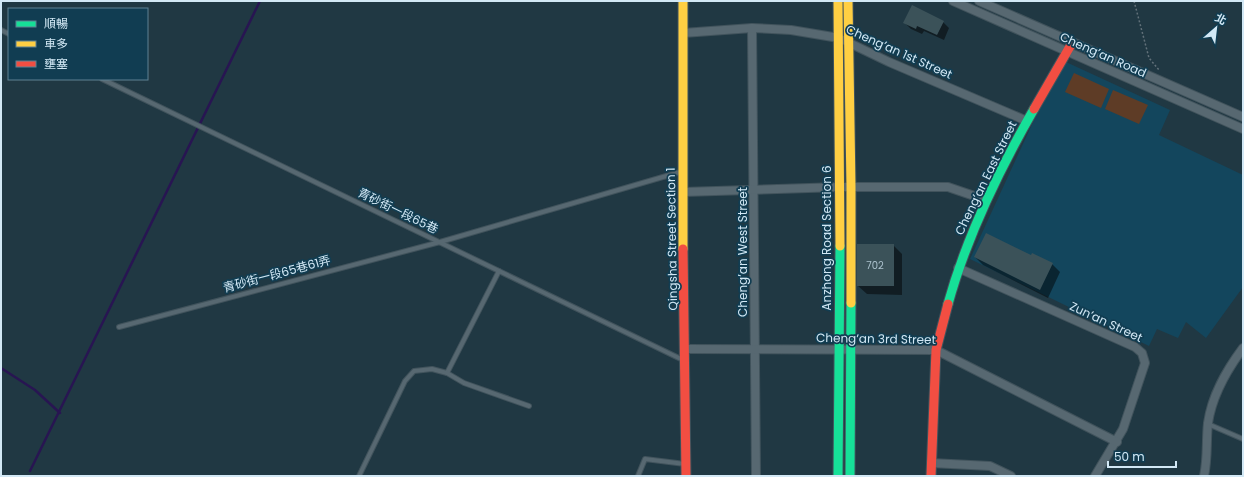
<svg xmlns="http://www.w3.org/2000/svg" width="1244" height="477" font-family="Poppins,'Noto Sans TC',sans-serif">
	<rect width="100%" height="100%" fill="#203843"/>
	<path fill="#13465d" d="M1066,62L1170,110L1159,135L1243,175V287L1206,338L1186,322L1178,338L1157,329L1149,346L970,259L1034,120Z"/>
	<g fill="#5e3c26">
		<path d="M1074,73L1109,89L1101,108L1065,92Z"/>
		<path d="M1113,90L1148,105L1139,124L1105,109Z"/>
	</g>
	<g fill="#0007">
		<path d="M904,22H943L949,28L944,40L924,31L922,34L911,29Z"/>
		<path d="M893,245L902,254V295L867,294L858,286Z"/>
		<path d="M1031,256L1052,264L1060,272L1048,298L983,265L975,257Z"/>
	</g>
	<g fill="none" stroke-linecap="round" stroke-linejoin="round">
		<g stroke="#281552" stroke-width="2.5">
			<path d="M1,368L35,390L60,413"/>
			<path d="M30,471L260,1"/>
		</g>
	</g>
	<g fill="#3b5259">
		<path d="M912,5L944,21L937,35L917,26L916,29L903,23Z"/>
		<path d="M986,233L1031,255L1032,253L1053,263L1040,290L974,257Z"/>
		<rect x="857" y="244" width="37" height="42"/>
	</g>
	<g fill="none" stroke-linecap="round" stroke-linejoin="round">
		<defs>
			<g id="lane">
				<path d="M1,30L9,34"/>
				<path d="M102,79L683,360"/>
				<path d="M119,327L440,242L680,172"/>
				<path d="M447,373L499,271"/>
				<path d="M1208,424L1243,439"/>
				<path d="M359,476L405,381L414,371L432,369L447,373L464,383L529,406"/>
				<path d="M638,476L645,459L685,464"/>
			</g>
			<g id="street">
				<path d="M953,1L1243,129"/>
				<path d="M979,1L1243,117"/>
				<path d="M752,28L756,476"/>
				<path d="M683,33L752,28L791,30L839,38L889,62L1027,121"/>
				<path d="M683,192L840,187H948L986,200"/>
				<path d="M958,268L1135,347L1142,353L1145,363L1123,429L1095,476"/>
				<path d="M685,349L936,350L1117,442"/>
				<path d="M931,463L990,466L1011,476"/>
				<path d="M1204,476C1208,458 1206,441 1208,423C1212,395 1226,371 1243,348"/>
			</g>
			<g id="fast">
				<path d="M948,304C967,235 999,170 1034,109"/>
				<path d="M838,476L840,246"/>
				<path d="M850,476L851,303"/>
			</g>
			<g id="slow">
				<path d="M683,1V249"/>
				<path d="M838,1L840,246"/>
				<path d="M848,1L851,187V303"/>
			</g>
			<g id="jam">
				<path d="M1034,109L1072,43"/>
				<path d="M683,249L686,476"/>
				<path d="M931,476L936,350L948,304"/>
			</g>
		</defs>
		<use href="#lane" stroke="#41535c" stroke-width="6"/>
		<use href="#street" stroke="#41535c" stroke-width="10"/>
		<use href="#fast" stroke="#41535c" stroke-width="11"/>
		<use href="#slow" stroke="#41535c" stroke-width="11"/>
		<use href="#jam" stroke="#41535c" stroke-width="11"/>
		<path stroke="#617079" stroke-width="1.5" stroke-dasharray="2 2" stroke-linecap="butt" d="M1134,1L1149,58L1159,70"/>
		<use href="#lane" stroke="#576871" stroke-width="4"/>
		<use href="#street" stroke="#576871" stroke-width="8"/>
		<use href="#fast" stroke="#16e098" stroke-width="9"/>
		<use href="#slow" stroke="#ffcf43" stroke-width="9"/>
		<use href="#jam" stroke="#f24e42" stroke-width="9"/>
	</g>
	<g text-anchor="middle" stroke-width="3.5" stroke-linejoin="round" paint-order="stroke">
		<g font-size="10" fill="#acc2ce">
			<text x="875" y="269">702</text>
		</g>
		<g font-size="12" fill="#d2e8f5" stroke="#113d52">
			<text transform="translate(899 52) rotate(24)" y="4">Cheng’an 1st Street</text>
			<text transform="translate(1103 55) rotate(24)" y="4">Cheng’an Road</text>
			<text transform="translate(986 178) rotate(-64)" y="4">Cheng’an East Street</text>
			<text transform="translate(398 211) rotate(26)" y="4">青砂街一段65巷</text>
			<text transform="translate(827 238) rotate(-90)" y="4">Anzhong Road Section 6</text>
			<text transform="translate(672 239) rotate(-91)" y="4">Qingsha Street Section 1</text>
			<text transform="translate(743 252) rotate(-90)" y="4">Cheng’an West Street</text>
			<text transform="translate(277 274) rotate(-15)" y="4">青砂街一段65巷61弄</text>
			<text transform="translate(1106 322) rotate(25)" y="4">Zun’an Street</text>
			<text transform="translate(876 339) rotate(1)" y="4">Cheng’an 3rd Street</text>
		</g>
	</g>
	<rect width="1244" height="477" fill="none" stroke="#d2e8f5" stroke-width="4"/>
	<rect x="8" y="8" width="140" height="72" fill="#113d52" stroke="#5e8193"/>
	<rect x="16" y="21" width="20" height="6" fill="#16e098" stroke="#5e8193"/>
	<text x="44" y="28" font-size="12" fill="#d2e8f5">順暢</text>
	<rect x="16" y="41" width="20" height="6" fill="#ffcf43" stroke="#5e8193"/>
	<text x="44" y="48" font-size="12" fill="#d2e8f5">車多</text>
	<rect x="16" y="61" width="20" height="6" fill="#f24e42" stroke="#5e8193"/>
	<text x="44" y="68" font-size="12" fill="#d2e8f5">壅塞</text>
	<g transform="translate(1216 28) rotate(28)" stroke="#113d52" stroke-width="3" paint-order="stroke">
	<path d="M0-3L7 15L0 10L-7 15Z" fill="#d2e8f5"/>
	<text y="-6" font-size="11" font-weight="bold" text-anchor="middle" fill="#d2e8f5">北</text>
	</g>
	<path d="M1108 461v6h68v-6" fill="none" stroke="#d2e8f5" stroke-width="2"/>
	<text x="1114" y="461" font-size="12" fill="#d2e8f5" stroke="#113d52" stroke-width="3" paint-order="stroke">50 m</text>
</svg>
